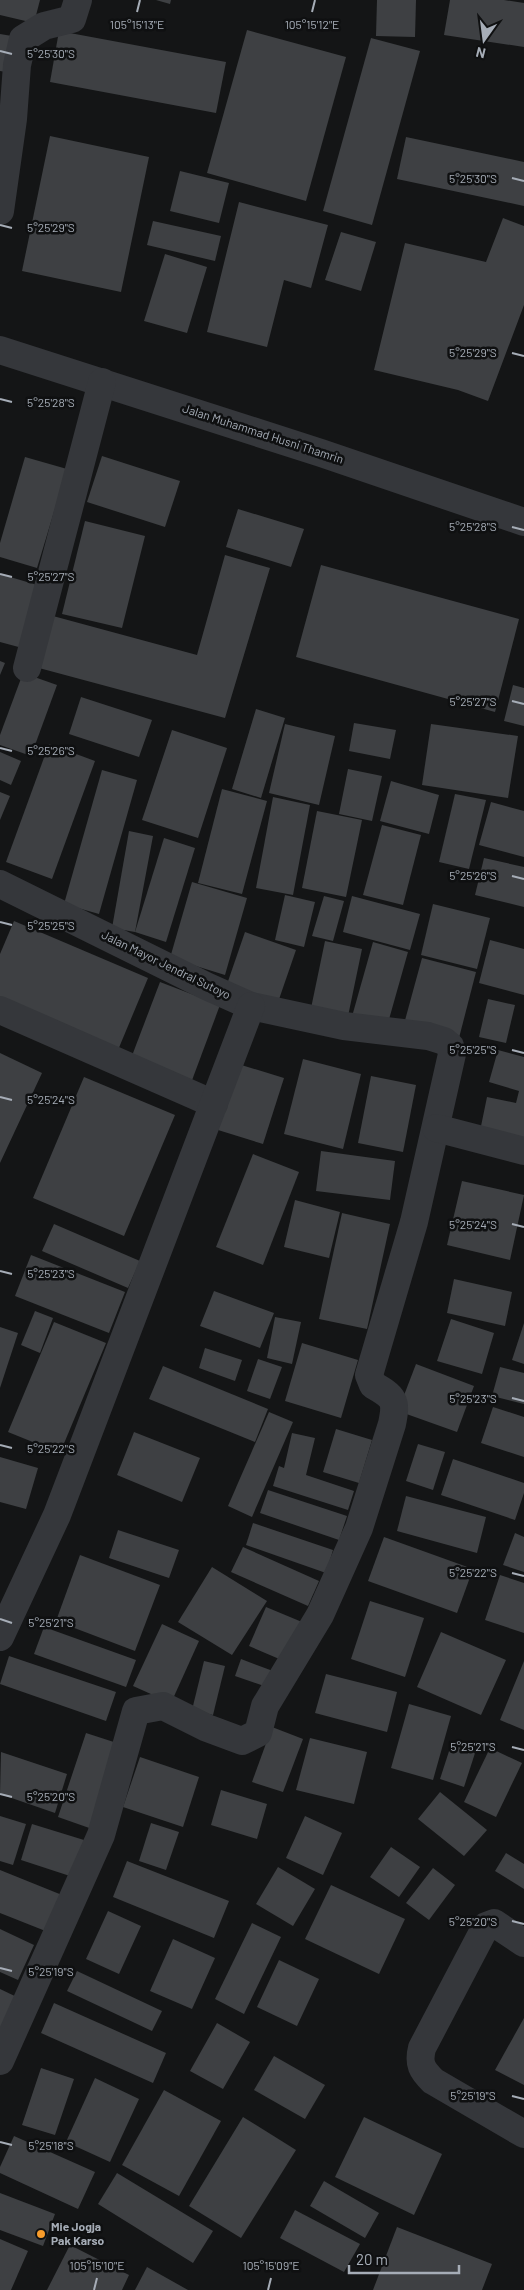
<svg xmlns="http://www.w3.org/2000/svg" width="524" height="2290" font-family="Barlow,sans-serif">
	<rect width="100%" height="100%" fill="#141516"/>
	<g fill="#3e4043">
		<path d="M0,0H40L34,23L0,15Z"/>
		<path d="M156,0H171L170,4Z"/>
		<path d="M377,0H416L415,37L376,36Z"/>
		<path d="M450,0H504L524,3V47L444,35Z"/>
		<path d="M247,30L346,57L306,201L207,173Z"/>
		<path d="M59,31L226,62L216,113L50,82Z"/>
		<path d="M0,34L18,37L12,73L0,71Z"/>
		<path d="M371,38L420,51L372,225L323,211Z"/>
		<path d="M50,136L149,157L121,292L22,271Z"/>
		<path d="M406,137L524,162V206L397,179Z"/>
		<path d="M180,171L229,183L219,223L170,211Z"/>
		<path d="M239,202L328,225L311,288L284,280L267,347L207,332Z"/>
		<path d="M503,218L524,226V305L488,401L458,390L374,370L405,243L486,262Z"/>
		<path d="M153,221L221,236L215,261L147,245Z"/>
		<path d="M341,232L376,242L361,291L325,280Z"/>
		<path d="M165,254L207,267L187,333L144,321Z"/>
		<path d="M102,456L180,481L165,527L87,502Z"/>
		<path d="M25,457L67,469L37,568L0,557V543Z"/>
		<path d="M238,509L304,529L291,567L226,547Z"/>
		<path d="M85,521L145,536L122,628L62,614Z"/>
		<path d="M225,555L270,568L225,718L39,668L53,616L197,655Z"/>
		<path d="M321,565L519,619L495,712L296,657Z"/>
		<path d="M0,574L44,587L26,649L0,642Z"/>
		<path d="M0,661L5,663L0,675Z"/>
		<path d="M23,673L57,685L31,756L0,745V735Z"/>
		<path d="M513,685L524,688V726L504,721Z"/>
		<path d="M81,697L152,720L139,757L69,734Z"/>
		<path d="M256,709L285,718L261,798L232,789Z"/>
		<path d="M354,723L396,730L390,759L349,751Z"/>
		<path d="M285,724L335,736L319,805L269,793Z"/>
		<path d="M431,724L518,736L508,798L422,785Z"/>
		<path d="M172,730L227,748L198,838L142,820Z"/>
		<path d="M49,744L95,761L52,879L6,862Z"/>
		<path d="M0,752L21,761L11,785L0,780Z"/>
		<path d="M348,769L382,776L372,821L339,814Z"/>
		<path d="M102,770L137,780L99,914L64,904Z"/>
		<path d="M391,781L439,795L429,834L380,821Z"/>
		<path d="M222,789L267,801L242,894L198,883Z"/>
		<path d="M0,792L10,796L0,820Z"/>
		<path d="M455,794L486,800L469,869L439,862Z"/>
		<path d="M273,797L310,805L293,895L256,888Z"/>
		<path d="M491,802L524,811V857L479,845Z"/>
		<path d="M317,811L362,820L346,897L302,888Z"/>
		<path d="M382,825L421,835L403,905L363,895Z"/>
		<path d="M129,831L153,836L135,932L112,928Z"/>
		<path d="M164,838L195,848L166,942L135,932Z"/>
		<path d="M484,858L524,867V907L475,895Z"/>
		<path d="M192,882L247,898L225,975L170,958Z"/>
		<path d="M285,895L315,902L304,947L275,940Z"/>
		<path d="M324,896L344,901L333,941L312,936Z"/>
		<path d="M352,896L420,914L410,950L343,932Z"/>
		<path d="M433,904L490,918L477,969L421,955Z"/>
		<path d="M14,921L148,978L118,1050L0,1001V954Z"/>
		<path d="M245,932L296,950L276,1008L225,990Z"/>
		<path d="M490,940L524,949V995L479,983Z"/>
		<path d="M325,941L362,949L347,1021L310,1013Z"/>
		<path d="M373,942L408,952L386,1030L351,1020Z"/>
		<path d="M422,958L476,972L459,1038L404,1024Z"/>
		<path d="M160,982L220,1005L191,1083L130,1061Z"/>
		<path d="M488,999L515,1005L506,1043L479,1037Z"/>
		<path d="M498,1050L524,1057V1146L480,1131L487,1097L516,1103L519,1091L489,1082Z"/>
		<path d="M0,1053L42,1073L0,1163Z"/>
		<path d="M303,1059L361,1074L343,1149L284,1134Z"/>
		<path d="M238,1064L284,1078L263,1144L218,1130Z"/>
		<path d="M371,1076L416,1085L403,1152L358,1143Z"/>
		<path d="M84,1077L175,1115L124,1236L33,1198Z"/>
		<path d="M321,1151L395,1161L390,1200L316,1191Z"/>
		<path d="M253,1154L299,1172L263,1265L216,1247Z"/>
		<path d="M462,1181L524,1195L510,1260L447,1245Z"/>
		<path d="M295,1200L340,1212L329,1258L284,1247Z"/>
		<path d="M342,1213L390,1224L367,1329L319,1319Z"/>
		<path d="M54,1224L140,1261L128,1288L42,1251Z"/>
		<path d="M31,1255L125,1292L109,1333L15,1296Z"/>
		<path d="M454,1279L512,1292L505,1326L447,1313Z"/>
		<path d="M214,1291L274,1313L260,1348L200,1326Z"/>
		<path d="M35,1311L53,1318L40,1353L21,1345Z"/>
		<path d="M275,1317L301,1322L292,1364L267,1358Z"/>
		<path d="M451,1319L494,1333L482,1374L437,1361Z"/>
		<path d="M54,1322L106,1343L60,1453L8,1432Z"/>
		<path d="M524,1323V1364L512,1360Z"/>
		<path d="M0,1327L18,1333L0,1388Z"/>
		<path d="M302,1343L358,1360L341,1418L285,1401Z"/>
		<path d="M205,1348L242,1360L235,1381L199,1368Z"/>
		<path d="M258,1359L282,1367L270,1399L247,1391Z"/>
		<path d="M416,1364L474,1386L457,1432L398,1411Z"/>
		<path d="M163,1366L268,1409L255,1442L149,1399Z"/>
		<path d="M500,1367L524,1373V1404L492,1396Z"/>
		<path d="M493,1407L524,1417V1457L481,1443Z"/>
		<path d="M269,1412L293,1422L252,1517L228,1506Z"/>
		<path d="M336,1429L372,1440L359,1483L323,1472Z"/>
		<path d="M134,1432L200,1458L182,1502L117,1475Z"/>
		<path d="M292,1433L315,1438L306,1475L354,1491L348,1510L273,1486L279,1466L284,1468Z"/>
		<path d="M418,1444L445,1452L433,1490L406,1481Z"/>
		<path d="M0,1457L38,1468L26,1509L0,1502Z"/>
		<path d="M453,1459L524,1483V1493L515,1520L441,1495Z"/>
		<path d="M268,1490L347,1516L339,1540L260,1513Z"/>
		<path d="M406,1496L486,1517L477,1553L397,1531Z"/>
		<path d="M253,1523L333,1550L326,1573L246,1545Z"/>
		<path d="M118,1530L179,1550L169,1578L109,1558Z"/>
		<path d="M515,1533L524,1537V1572L503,1565Z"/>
		<path d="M384,1537L473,1569L457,1613L368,1581Z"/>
		<path d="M243,1547L319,1581L308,1606L231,1572Z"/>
		<path d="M80,1555L160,1585L135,1651L56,1621Z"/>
		<path d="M212,1567L267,1601L232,1655L178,1622Z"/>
		<path d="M500,1575L524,1583V1633L485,1620Z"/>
		<path d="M370,1601L424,1618L405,1677L351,1659Z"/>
		<path d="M266,1607L302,1622L284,1661L249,1646Z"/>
		<path d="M162,1624L199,1641L171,1703L133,1686Z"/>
		<path d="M44,1627L136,1660L126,1687L34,1654Z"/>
		<path d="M441,1632L506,1660L481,1715L417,1687Z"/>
		<path d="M9,1656L116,1692L106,1721L0,1684Z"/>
		<path d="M241,1659L273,1671L267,1687L235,1676Z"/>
		<path d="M204,1661L225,1666L213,1715L192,1710Z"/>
		<path d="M524,1661V1730L500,1720Z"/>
		<path d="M326,1674L397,1692L387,1732L315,1713Z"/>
		<path d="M409,1704L451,1716L433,1780L391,1768Z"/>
		<path d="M272,1727L303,1739L283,1792L252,1782Z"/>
		<path d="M86,1733L123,1745L95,1830L58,1817Z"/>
		<path d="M310,1738L367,1752L354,1804L296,1790Z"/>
		<path d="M452,1742L476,1750L464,1787L440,1779Z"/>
		<path d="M490,1748L522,1763L496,1817L464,1802Z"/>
		<path d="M1,1752L67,1774L55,1813L0,1794Z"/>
		<path d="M140,1757L199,1777L183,1827L123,1807Z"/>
		<path d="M221,1790L267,1804L257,1839L211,1825Z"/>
		<path d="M440,1792L487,1830L464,1856L418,1819Z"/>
		<path d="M0,1816L26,1824L13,1865L0,1861Z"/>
		<path d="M305,1816L342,1833L323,1875L286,1858Z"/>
		<path d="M151,1823L179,1832L166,1870L139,1861Z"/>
		<path d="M32,1824L84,1840L73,1877L21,1860Z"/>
		<path d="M391,1847L420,1867L399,1897L370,1877Z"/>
		<path d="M506,1853L524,1864V1889L495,1871Z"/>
		<path d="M127,1861L229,1901L214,1938L113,1897Z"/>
		<path d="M278,1867L315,1889L293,1926L256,1904Z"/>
		<path d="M433,1868L455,1885L429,1920L406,1903Z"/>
		<path d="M0,1870L62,1895L48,1932L0,1913Z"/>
		<path d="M331,1885L405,1919L379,1974L305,1939Z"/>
		<path d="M108,1911L141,1926L119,1974L86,1959Z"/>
		<path d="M252,1923L281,1937L244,2014L215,1999Z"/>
		<path d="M0,1929L34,1945L18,1980L0,1972Z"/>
		<path d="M173,1939L215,1958L192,2009L150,1991Z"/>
		<path d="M279,1960L319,1979L297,2026L257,2007Z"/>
		<path d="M77,1971L162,2011L152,2031L67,1991Z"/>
		<path d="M0,1989L21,1999L0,2034Z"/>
		<path d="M54,2003L166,2053L153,2083L41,2033Z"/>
		<path d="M524,2018V2085L495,2070Z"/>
		<path d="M217,2023L250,2042L223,2089L190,2071Z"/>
		<path d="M274,2056L325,2085L305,2119L254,2090Z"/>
		<path d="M41,2068L74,2079L55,2135L22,2125Z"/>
		<path d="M95,2078L139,2099L110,2162L66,2142Z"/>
		<path d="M164,2090L221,2121L179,2196L122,2165Z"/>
		<path d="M243,2117L296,2150L241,2238L189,2206Z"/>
		<path d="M364,2117L442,2154L414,2215L335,2177Z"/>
		<path d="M14,2136L95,2172L78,2209L0,2173V2167Z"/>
		<path d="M117,2173L213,2231L193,2263L98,2204Z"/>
		<path d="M324,2181L379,2213L365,2238L310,2206Z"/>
		<path d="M0,2193L55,2214L43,2246L0,2230Z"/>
		<path d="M295,2210L360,2244L344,2272L280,2238Z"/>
		<path d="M397,2227L492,2264L482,2290H373Z"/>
		<path d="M0,2239L28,2251L11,2290H0Z"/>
		<path d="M70,2245L129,2275L122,2290H47Z"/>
		<path d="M147,2267L188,2290H135Z"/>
	</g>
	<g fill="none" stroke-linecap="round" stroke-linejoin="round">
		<g stroke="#35373b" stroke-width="28">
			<path d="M0,211L13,119L17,65L23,39L44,26L72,19L78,0"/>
			<path d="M0,350L321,453L524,522"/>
			<path d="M27,668L102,382"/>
			<path d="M0,884L206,986L251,1006L344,1026L428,1036L444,1041L450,1046L452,1054L414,1222L369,1375L373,1385C394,1397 397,1400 392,1424L359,1528L320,1615L265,1706L258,1733L242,1741L207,1728L163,1706L136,1711L101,1835L0,2061"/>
			<path d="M0,1010L214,1104"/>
			<path d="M436,1128L524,1151"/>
			<path d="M0,1637L57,1515L251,1006"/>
			<path d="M524,1943L494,1923L486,1926L422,2048C418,2064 422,2070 433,2081L524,2134"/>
		</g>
	</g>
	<path fill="none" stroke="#a6adb7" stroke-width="2" d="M137,12L140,0M312,12L315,0M0,51L12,54M512,178L524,181M0,225L12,228M512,353L524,356M0,399L12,402M512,527L524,530M0,574L12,577M512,701L524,704M0,748L12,751M512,876L524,879M0,922L12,925M512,1050L524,1053M0,1097L12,1100M512,1224L524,1227M0,1271L12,1274M512,1398L524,1401M0,1445L12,1448M512,1573L524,1576M0,1619L12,1623M512,1747L524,1750M0,1794L12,1797M512,1921L524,1924M0,1968L12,1971M512,2096L524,2099M0,2142L12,2145M94,2290L97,2278M268,2290L271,2278"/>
	<circle fill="#f89c2b" stroke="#0f1011" stroke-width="2" cx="41" cy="2234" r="5"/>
	<g text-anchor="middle" stroke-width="5" stroke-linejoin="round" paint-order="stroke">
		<g font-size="12" fill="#a6adb7" stroke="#0f1011">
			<text transform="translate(263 434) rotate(18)" y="4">Jalan Muhammad Husni Thamrin</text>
			<text transform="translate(166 965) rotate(26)" y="4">Jalan Mayor Jendral Sutoyo</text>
		</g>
		<g font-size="12" font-weight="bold" fill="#a6adb7" stroke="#0f1011" text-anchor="start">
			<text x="51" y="2231">Mie Jogja<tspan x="51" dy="14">Pak Karso</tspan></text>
		</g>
	</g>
	<g font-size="12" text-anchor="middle" fill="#a6adb7" stroke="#0f1011" stroke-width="5" stroke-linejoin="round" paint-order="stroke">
		<text x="137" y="29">105°15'13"E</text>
		<text x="312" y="29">105°15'12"E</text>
		<text x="51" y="58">5°25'30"S</text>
		<text x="473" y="183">5°25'30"S</text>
		<text x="51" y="232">5°25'29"S</text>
		<text x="473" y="357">5°25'29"S</text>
		<text x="51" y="407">5°25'28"S</text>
		<text x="473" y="531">5°25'28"S</text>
		<text x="51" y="581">5°25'27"S</text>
		<text x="473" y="706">5°25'27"S</text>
		<text x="51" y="755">5°25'26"S</text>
		<text x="473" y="880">5°25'26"S</text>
		<text x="51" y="930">5°25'25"S</text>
		<text x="473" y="1054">5°25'25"S</text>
		<text x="51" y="1104">5°25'24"S</text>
		<text x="473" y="1229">5°25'24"S</text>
		<text x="51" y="1278">5°25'23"S</text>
		<text x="473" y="1403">5°25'23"S</text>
		<text x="51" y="1453">5°25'22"S</text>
		<text x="473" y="1577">5°25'22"S</text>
		<text x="51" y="1627">5°25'21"S</text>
		<text x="473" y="1751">5°25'21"S</text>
		<text x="51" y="1801">5°25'20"S</text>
		<text x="473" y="1926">5°25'20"S</text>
		<text x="51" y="1976">5°25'19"S</text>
		<text x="473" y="2100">5°25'19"S</text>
		<text x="51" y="2150">5°25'18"S</text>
		<text x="97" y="2270">105°15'10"E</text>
		<text x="271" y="2270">105°15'09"E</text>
	</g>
	<g transform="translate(484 40) rotate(194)" stroke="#0f1011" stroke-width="4" paint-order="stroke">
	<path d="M0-4L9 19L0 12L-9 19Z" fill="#a6adb7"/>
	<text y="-8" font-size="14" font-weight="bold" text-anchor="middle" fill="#a6adb7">N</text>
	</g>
	<path d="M349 2265v8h110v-8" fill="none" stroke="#a6adb7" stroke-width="2.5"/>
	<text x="356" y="2265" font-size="15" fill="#a6adb7" stroke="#0f1011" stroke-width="4" paint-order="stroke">20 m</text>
</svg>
